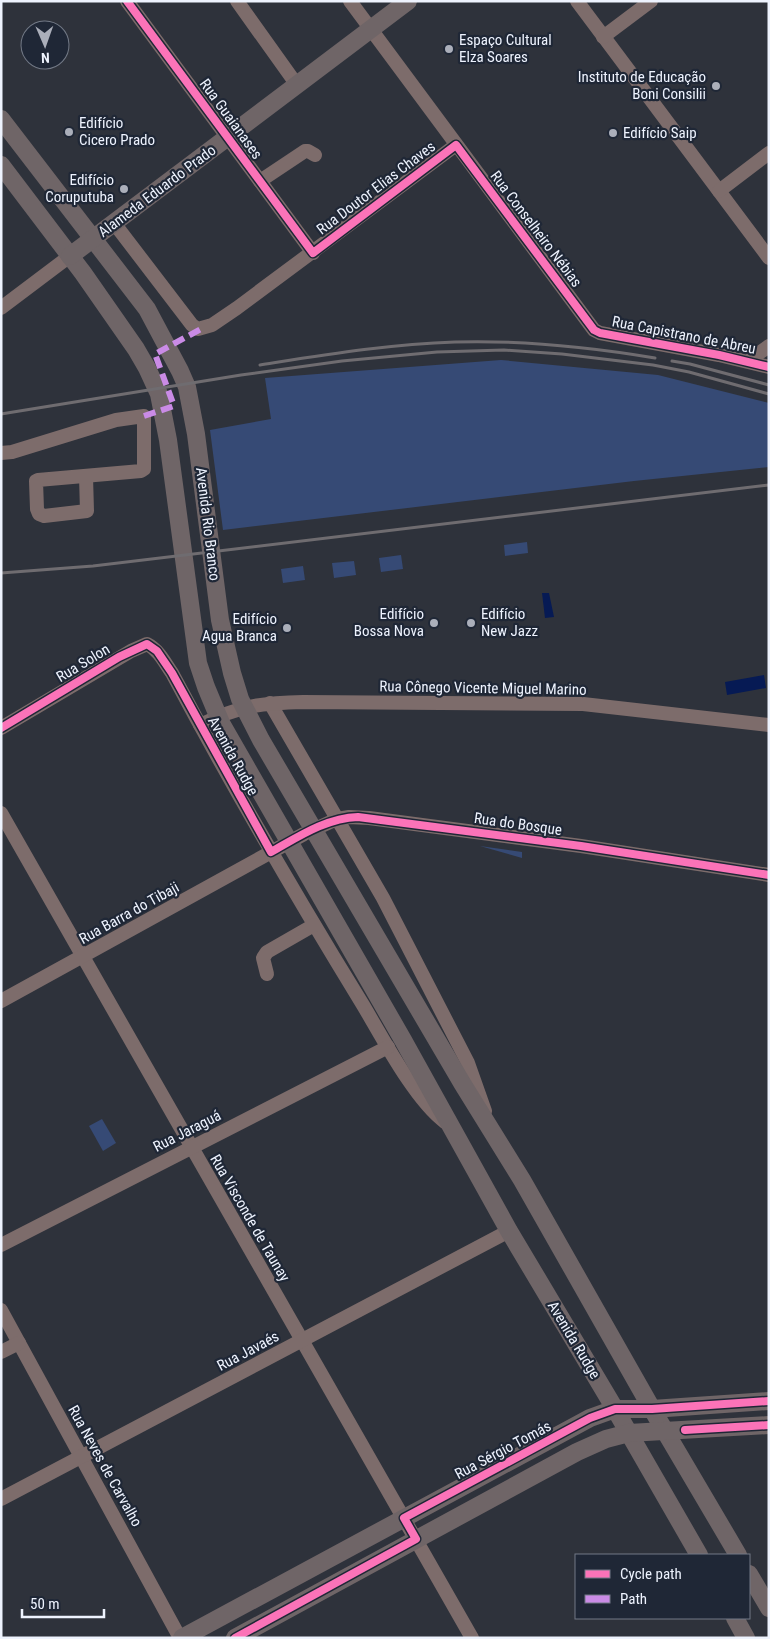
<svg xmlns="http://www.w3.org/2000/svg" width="770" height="1639" font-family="'Roboto Condensed',sans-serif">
	<rect width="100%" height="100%" fill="#2e323b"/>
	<g fill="#364a75">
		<path d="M501,360L658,375L769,403V467L634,481L223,530L210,430L271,419L265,378Z"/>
		<path d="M527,542L528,553L505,556L504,545Z"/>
		<path d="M401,555L403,569L381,572L379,558Z"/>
		<path d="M354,561L356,575L334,578L332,563Z"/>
		<path d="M303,566L305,580L283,583L281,569Z"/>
		<path d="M480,846L522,852V858Z"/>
		<path d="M102,1119L116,1143L103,1151L89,1126Z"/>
	</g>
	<g fill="#061a54">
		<path d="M542,593H549L554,617L545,618Z"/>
		<path d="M764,675L766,688L727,695L725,682Z"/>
	</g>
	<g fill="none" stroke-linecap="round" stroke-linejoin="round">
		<g stroke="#7d6c6b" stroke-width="14">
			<path d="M127,1L313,253"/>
			<path d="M237,1L297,85"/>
			<path d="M350,1L594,330L600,333L719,355L769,367"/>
			<path d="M577,1L769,258"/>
			<path d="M603,37L651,1"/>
			<path d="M260,181L305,151H308L315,155"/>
			<path d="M719,191L769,153"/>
			<path d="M114,223L192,325L198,329L212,325L237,308L456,145"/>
			<path d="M1,308L70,256"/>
			<path d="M748,361L769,346"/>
			<path d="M1,453L12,452L116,420L144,416V469L141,471L38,480L36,481L37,509L39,514L44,516L87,511L86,476"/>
			<path d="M270,703L383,898L468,1063L485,1111"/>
			<path d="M200,725C239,706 260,703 303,702L583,704L769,725"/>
			<path d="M1,728L131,651L147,644C159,650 165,663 172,673C232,786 296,896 363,1005C382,1037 415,1100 445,1122"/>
			<path d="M1,813L472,1638"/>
			<path d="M267,974L263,958L267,952L314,925"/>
			<path d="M1,1001L304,834L337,819L349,817L369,818L581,846L769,875"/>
			<path d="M1,1245L388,1047"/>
			<path d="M1,1310L180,1638"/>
			<path d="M1,1352L19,1343"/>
			<path d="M1,1499L509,1231"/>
		</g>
		<g stroke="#6f6567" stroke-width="18">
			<path d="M1,119L147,309L180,371L187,387L196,434L220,620L232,673L240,699L261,740L462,1083L522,1180L652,1409L738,1555"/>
			<path d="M1,165L83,273L136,349L147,368L159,394L168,440L198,663L206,687L221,723L403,1040L509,1231L615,1409L699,1555"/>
			<path d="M70,256L408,1"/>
			<path d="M749,1574L769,1608"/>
			<path d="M735,1618L746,1638"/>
			<path d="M182,1638L590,1418L615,1409H652L769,1401"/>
			<path d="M235,1638L577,1452L606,1439L629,1433L769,1425"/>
		</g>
		<g stroke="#6f6c70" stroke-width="3">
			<path d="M672,361L690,364L769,385"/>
			<path d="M260,365C324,355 390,344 455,342C522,340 589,347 655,358"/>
			<path d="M1,414L241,375L342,361L437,352L504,350L562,354L653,365L689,372L769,394"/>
			<path d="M1,573L93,566L769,485"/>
		</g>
		<path stroke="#ca8be6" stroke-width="6" stroke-dasharray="12 6" stroke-linecap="butt" d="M144,416L174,406L155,354L201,329"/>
		<defs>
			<g id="cycleway">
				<path d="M127,1L313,253L456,145L594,330L600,333L719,355L769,367"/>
				<path d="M1,728L119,657L147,644L157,651L172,673L271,852C298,837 326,818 358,817L581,846L769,875"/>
				<path d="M685,1430L769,1425"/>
				<path d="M235,1638L416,1539L404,1518L590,1418L615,1409H652L769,1401"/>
			</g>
		</defs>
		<use href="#cycleway" stroke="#1f2736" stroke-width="11"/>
		<use href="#cycleway" stroke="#fb73b8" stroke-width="8"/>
	</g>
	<g fill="#abafba" stroke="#1f2736" stroke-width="2">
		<circle cx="449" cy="49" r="5"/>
		<circle cx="716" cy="86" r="5"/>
		<circle cx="69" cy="132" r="5"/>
		<circle cx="613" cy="133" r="5"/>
		<circle cx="124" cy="189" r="5"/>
		<circle cx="434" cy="623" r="5"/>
		<circle cx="471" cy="623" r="5"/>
		<circle cx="287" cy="628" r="5"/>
	</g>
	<g text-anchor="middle" stroke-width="4.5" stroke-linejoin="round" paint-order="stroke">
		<g font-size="15" fill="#eef3fe" stroke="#1f2736" text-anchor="start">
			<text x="459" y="45">Espaço Cultural<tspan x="459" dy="17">Elza Soares</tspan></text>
			<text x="706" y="82" text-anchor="end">Instituto de Educação<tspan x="706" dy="17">Boni Consilii</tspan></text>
			<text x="79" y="128">Edifício<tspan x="79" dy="17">Cicero Prado</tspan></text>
			<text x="623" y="138">Edifício Saip</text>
			<text x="114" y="185" text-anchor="end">Edifício<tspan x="114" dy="17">Coruputuba</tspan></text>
			<text x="424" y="619" text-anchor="end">Edifício<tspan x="424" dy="17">Bossa Nova</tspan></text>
			<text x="481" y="619">Edifício<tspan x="481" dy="17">New Jazz</tspan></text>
			<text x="277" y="624" text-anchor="end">Edifício<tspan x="277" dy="17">Agua Branca</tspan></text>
		</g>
		<g font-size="15" fill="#eef3fe" stroke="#1f2736">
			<text transform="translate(231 119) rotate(54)" y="5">Rua Guaianases</text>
			<text transform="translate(376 188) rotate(-37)" y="5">Rua Doutor Elias Chaves</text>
			<text transform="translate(157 191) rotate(-37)" y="5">Alameda Eduardo Prado</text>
			<text transform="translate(536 229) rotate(53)" y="5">Rua Conselheiro Nébias</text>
			<text transform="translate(684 335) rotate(11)" y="5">Rua Capistrano de Abreu</text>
			<text transform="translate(208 524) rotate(83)" y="5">Avenida Rio Branco</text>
			<text transform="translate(83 663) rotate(-31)" y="5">Rua Solon</text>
			<text transform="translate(483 688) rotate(1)" y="5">Rua Cônego Vicente Miguel Marino</text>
			<text transform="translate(233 756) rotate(61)" y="5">Avenida Rudge</text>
			<text transform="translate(518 824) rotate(8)" y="5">Rua do Bosque</text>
			<text transform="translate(129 913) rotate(-29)" y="5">Rua Barra do Tibaji</text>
			<text transform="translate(187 1131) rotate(-27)" y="5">Rua Jaraguá</text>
			<text transform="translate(250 1218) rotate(60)" y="5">Rua Visconde de Taunay</text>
			<text transform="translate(574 1340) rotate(59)" y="5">Avenida Rudge</text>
			<text transform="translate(248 1351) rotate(-28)" y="5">Rua Javaés</text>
			<text transform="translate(503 1450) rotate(-28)" y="5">Rua Sérgio Tomás</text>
			<text transform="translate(105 1466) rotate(61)" y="5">Rua Neves de Carvalho</text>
		</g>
	</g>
	<rect width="770" height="1639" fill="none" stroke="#eef3fe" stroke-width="5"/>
	<rect x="575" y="1554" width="175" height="65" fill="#1f2736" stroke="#727986"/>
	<rect x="585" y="1570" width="25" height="8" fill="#fb73b8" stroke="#727986"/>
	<text x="620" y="1579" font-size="15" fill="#eef3fe">Cycle path</text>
	<rect x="585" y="1595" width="25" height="8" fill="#ca8be6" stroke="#727986"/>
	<text x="620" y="1604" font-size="15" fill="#eef3fe">Path</text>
	<g transform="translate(45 45) rotate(178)"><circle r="24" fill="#1f2736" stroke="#727986"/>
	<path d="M0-4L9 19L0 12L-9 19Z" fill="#abafba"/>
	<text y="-8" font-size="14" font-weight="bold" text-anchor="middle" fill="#eef3fe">N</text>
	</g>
	<path d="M22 1609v8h82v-8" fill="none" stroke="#eef3fe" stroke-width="2.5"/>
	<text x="30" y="1609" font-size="15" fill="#eef3fe" stroke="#1f2736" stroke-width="4" paint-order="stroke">50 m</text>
</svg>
